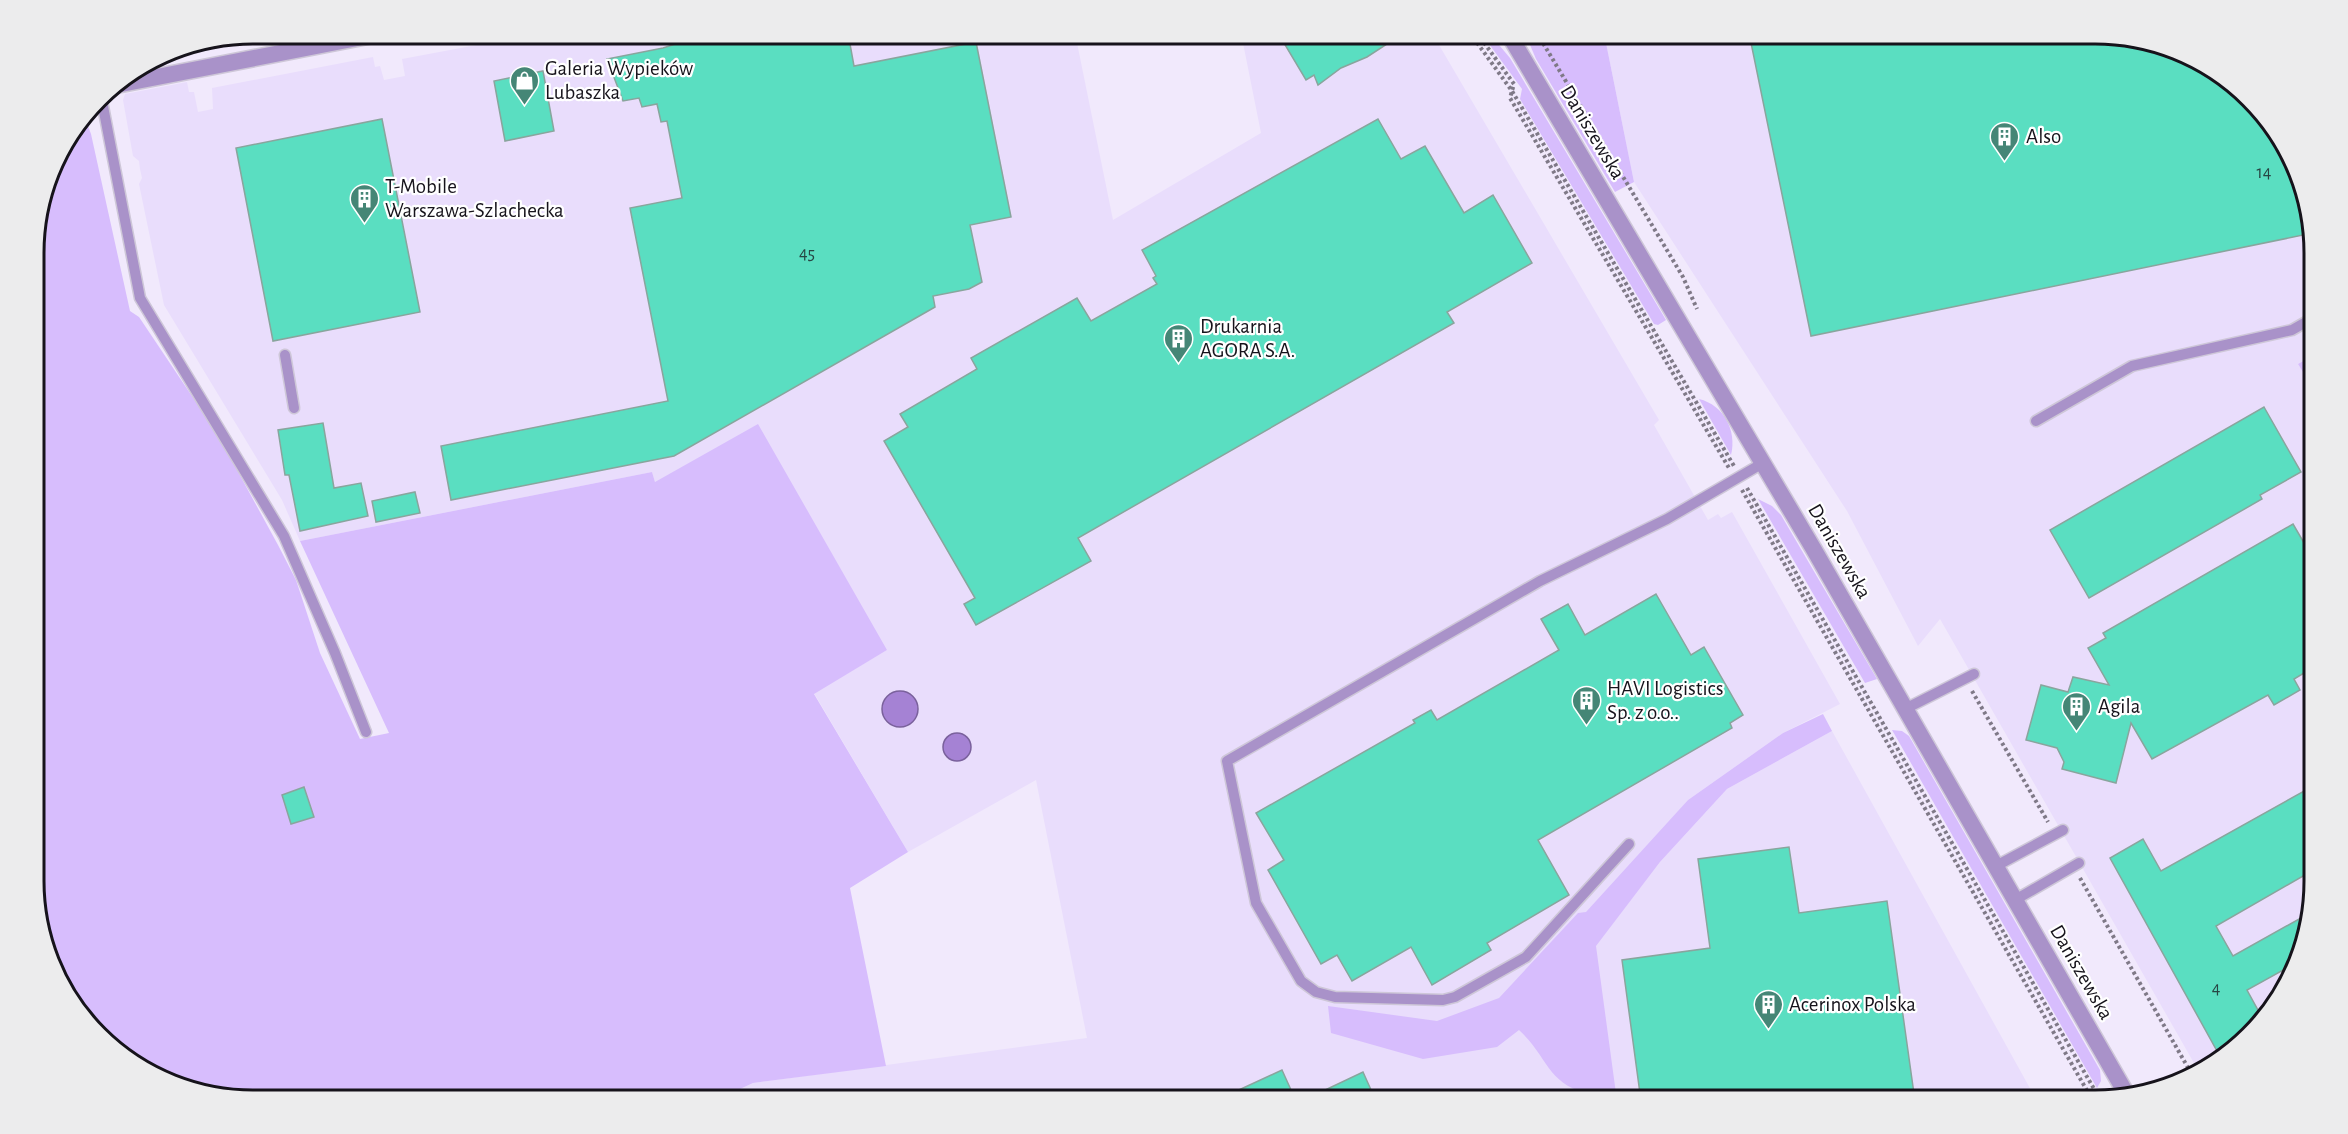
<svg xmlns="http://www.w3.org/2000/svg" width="2348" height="1134" font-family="'Alegreya Sans',sans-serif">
	<rect width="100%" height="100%" fill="#f1e9fc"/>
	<g fill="#e9ddfc">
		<path d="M541,33H1075L1113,220L1261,133L1241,33H1432L1659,420L1654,425L1708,520L1718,514L1721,518L1732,512L1840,704L1783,733L1688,800L1667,825L1596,945L1660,862L1727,789L1832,731L2037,1101H714L753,1083L1087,1038L1036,780L908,852L814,693L887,650L655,482L652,472L300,541L282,500L164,305L139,184L142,178L140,169L139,161L133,156L123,100L125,94L187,82L189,92H194L198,112L213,109L212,88L373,57L375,67L380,66L384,80L405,76L402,59Z"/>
		<path d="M1604,33H2095L2192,56L2270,119L2313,225L2314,355L2298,364L2314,390L2315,881L2292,978L2261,1026L2217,1064L2198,1070L1940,619L1918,646L1847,511L1634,182Z"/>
	</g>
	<g fill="#d7bdfd">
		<path d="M1481,33H1489L1510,58L1666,320L1658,325L1654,324L1520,99L1522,89Z"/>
		<path d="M1525,33H1604L1634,182L1615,192L1536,59Z"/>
		<path d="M85,118L91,134L130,311L139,317L218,435L278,545L296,580L320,653L360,739L389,733L300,541L652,472L655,482L758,424L887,650L814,694L908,852L850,888L886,1066L753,1083L714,1101H253L156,1078L78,1015L35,910L33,238L56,155Z"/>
		<path d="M2314,355V390L2298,364Z"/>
		<path d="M1699,399C1724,405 1737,431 1731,455Z"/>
		<path d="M1758,499L1772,506L1781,515L1877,679L1865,683Z"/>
		<path d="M1823,714L1832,731L1727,789L1660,862L1596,946L1617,1101H1596L1595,1096C1545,1084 1551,1060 1519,1030L1497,1047L1423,1059L1331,1033L1328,1006L1437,1021L1499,998L1578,913L1586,912L1688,800L1783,733Z"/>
		<path d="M1892,730L1902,731L1909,736L2100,1070L2101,1081L2097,1088Z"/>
	</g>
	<g fill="#a582d4" stroke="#7a619c" stroke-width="1.5">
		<circle cx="900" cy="709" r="18"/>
		<circle cx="957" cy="747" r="14"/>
	</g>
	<g fill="#5adec1" stroke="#89a59d" stroke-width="1.5">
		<path d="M709,33H848L854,66L976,42L1011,217L970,225L982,282L969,289L933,296L935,307L674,456L451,500L441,446L668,401L630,208L682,198L667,121L661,122L657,104L642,107L639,98L623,101L607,59L663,48Z"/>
		<path d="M1278,33H1381L1387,44L1367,57L1341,68L1318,85L1314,75L1306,80Z"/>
		<path d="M1749,33H2095L2192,56L2270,119L2313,225V233L1811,336Z"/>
		<path d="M543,71L554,131L505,141L494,81Z"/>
		<path d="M382,119L420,312L273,341L236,148Z"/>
		<path d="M1378,119L1401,159L1425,146L1464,213L1493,195L1532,263L1447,312L1454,323L1078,538L1091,561L976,625L964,604L975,598L884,441L908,427L900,414L977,369L971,358L1077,298L1091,321L1157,284L1153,278L1156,276L1142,250Z"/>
		<path d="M2264,407L2301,472L2260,495L2262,499L2089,598L2050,530Z"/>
		<path d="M323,423L334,488L361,483L368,516L300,531L289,475H285L278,430Z"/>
		<path d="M415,492L420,513L376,522L372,501Z"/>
		<path d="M2293,524L2314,560V667L2294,679L2300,690L2274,705L2268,695L2152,759L2131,723L2116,783L2062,769L2064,762L2057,748L2026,740L2041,685L2068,692L2073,677L2109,685L2088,648L2106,638L2103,633Z"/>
		<path d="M1656,594L1691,655L1704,647L1743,715L1730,723L1732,728L1538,840L1569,895L1487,943L1491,950L1432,985L1411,947L1352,981L1337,955L1321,964L1268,870L1284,860L1256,813L1415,723L1413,720L1431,710L1437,720L1559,650L1541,619L1568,604L1585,635Z"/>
		<path d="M2315,785V881L2312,893L2303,876L2216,926L2233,956L2308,914L2296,963L2247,990L2264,1021L2222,1060L2110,858L2143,839L2161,871Z"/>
		<path d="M304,787L314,817L291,824L282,795Z"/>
		<path d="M1789,847L1799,913L1887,901L1915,1101H1641L1622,960L1710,948L1698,859Z"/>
		<path d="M1282,1070L1296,1101H1215Z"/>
		<path d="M1363,1072L1376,1101H1302Z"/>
	</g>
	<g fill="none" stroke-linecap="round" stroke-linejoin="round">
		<defs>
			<g id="service">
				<path d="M101,96L140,298L284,536L335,653L366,732"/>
				<path d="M285,355L294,408"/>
				<path d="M2036,421L2132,366L2292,330L2313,318"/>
				<path d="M1905,709L1974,674"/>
				<path d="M1629,844L1526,957L1455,997L1443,1000L1335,997L1316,992L1301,981L1256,903L1227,761L1540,581L1667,519L1763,463"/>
				<path d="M1996,866L2063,830"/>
				<path d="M2015,900L2079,863"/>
			</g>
			<g id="minor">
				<path d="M1508,33L1813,548L2127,1095"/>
				<path d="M111,86L383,33"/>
			</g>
		</defs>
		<use href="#service" stroke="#cec7d8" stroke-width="13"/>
		<use href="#minor" stroke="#cec7d8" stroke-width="19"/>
		<g stroke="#7f7987" stroke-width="4" stroke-dasharray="3 3" stroke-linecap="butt">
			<path d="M1470,33L1512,91L1734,466"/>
			<path d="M1477,33L1514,84L1510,98L1729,468"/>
			<path d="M1537,33L1683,277L1697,309"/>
			<path d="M1747,488L2101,1101"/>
			<path d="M1742,490L2093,1101"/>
			<path d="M1972,691L2048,822"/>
			<path d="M2080,878L2191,1073"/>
		</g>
		<use href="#service" stroke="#a992c9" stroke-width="10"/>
		<use href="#minor" stroke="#a992c9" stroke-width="16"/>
	</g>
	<defs>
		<symbol id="shop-pin" viewBox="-11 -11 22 30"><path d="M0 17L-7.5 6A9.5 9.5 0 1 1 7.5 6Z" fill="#458676" stroke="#fff"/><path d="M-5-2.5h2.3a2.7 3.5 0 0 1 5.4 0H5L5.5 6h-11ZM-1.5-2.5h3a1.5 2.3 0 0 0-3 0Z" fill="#fff"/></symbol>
		<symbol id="building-pin" viewBox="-11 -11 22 30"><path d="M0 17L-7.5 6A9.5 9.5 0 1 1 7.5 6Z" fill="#458676" stroke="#fff"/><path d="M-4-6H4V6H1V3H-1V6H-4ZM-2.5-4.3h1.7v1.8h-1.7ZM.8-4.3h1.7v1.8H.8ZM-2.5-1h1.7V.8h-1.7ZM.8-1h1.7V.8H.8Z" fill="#fff"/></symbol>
	</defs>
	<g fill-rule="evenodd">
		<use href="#shop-pin" x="508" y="64" width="33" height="45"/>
		<use href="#building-pin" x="1988" y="120" width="33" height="45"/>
		<use href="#building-pin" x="348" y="182" width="33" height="45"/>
		<use href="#building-pin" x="1162" y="322" width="33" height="45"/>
		<use href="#building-pin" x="1570" y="684" width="33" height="45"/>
		<use href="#building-pin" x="2060" y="690" width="33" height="45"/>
		<use href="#building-pin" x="1752" y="988" width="33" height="45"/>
	</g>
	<g text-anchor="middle" stroke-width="4.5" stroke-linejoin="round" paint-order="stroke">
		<g font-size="18" fill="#274644">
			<text x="2264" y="178">14</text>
			<text x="807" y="259">45</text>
			<text x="2216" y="994">4</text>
		</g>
		<g font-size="21" fill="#16131b" stroke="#fff" text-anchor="start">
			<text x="545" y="75">Galeria Wypieków<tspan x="545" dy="24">Lubaszka</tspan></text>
			<text x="2026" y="143">Also</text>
			<text x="385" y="193">T-Mobile<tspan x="385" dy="24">Warszawa-Szlachecka</tspan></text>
			<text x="1200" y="333">Drukarnia<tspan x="1200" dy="24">AGORA S.A.</tspan></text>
			<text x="1607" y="695">HAVI Logistics<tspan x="1607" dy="24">Sp. z o.o..</tspan></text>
			<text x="2098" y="713">Agila</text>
			<text x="1789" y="1011">Acerinox Polska</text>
		</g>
		<g font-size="21" fill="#16131b" stroke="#fff">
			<text transform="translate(1593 132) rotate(59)" y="7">Daniszewska</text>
			<text transform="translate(1840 551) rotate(60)" y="7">Daniszewska</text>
			<text transform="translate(2082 972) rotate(60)" y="7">Daniszewska</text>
		</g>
	</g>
	<path d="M0 0H2348V1134H0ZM253 44H2095A209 209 0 0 1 2304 253V881A209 209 0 0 1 2095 1090H253A209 209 0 0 1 44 881V253A209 209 0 0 1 253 44Z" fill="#ececed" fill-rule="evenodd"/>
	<path fill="none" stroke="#16131b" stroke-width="3" d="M253 44H2095A209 209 0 0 1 2304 253V881A209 209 0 0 1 2095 1090H253A209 209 0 0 1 44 881V253A209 209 0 0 1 253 44Z"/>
</svg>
